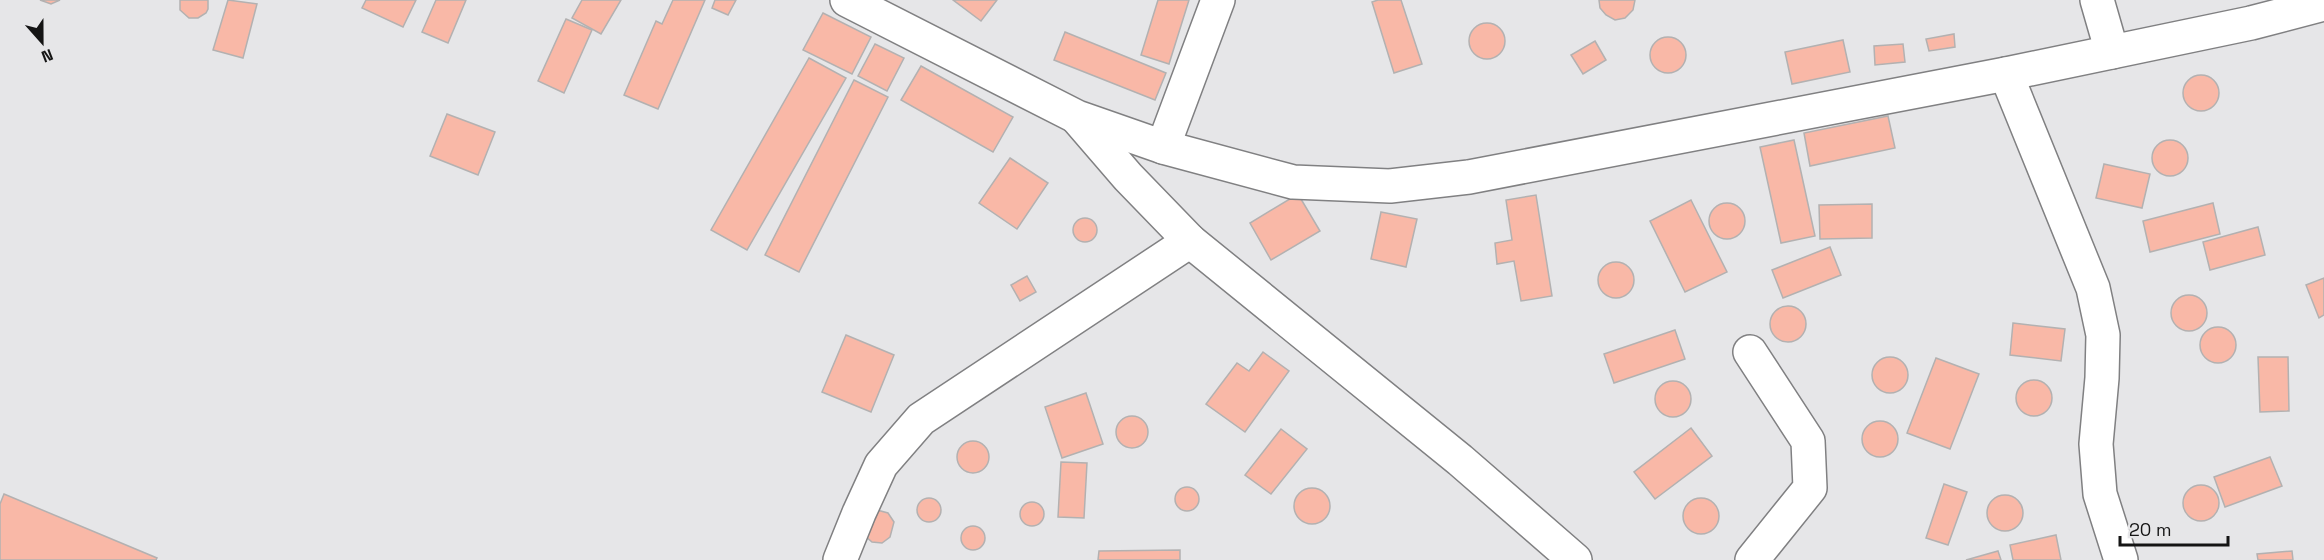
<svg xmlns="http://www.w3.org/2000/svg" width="2324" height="560" font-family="'Space Grotesk',sans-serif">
	<rect width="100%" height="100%" fill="#e6e6e8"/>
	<g fill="#f9b8a7" stroke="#b3b1b1" stroke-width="1.5">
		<path d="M40,0H60L51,4Z"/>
		<path d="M180,0H208V9L206,13L198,18H189L180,10Z"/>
		<path d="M228,0L257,4L243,58L213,50Z"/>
		<path d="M366,0H416L403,27L362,8Z"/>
		<path d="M436,0H466L448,43L422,32Z"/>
		<path d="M582,0H621L601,34L572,18Z"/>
		<path d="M673,0H705L658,109L624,95L656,21L662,24Z"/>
		<path d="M715,0H736L728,15L712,8Z"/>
		<path d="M953,0H997L981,21Z"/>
		<path d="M1158,0H1189L1169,64L1141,55Z"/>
		<path d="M1378,0H1401L1422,64L1394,73L1372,2Z"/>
		<path d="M1599,0H1635L1633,10L1625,18L1615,20L1606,15L1600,8Z"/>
		<path d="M823,13L871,37L852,74L803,50Z"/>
		<path d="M566,19L592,30L564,93L538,81Z"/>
		<circle cx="1487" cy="41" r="18"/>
		<path d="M1065,32L1166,73L1155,100L1054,60Z"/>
		<path d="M1954,34L1955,47L1929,51L1926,39Z"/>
		<circle cx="1668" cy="55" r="18"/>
		<path d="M1843,40L1850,72L1792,84L1785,52Z"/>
		<path d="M1595,41L1606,60L1583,74L1571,55Z"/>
		<path d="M875,44L904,58L887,91L858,76Z"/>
		<path d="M1903,44L1905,62L1875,65L1874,46Z"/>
		<path d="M809,58L846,78L747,250L711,230Z"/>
		<path d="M921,66L1013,117L993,152L901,100Z"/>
		<circle cx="2201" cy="93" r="18"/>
		<path d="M854,80L888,97L799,272L765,255Z"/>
		<path d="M447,114L495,132L478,175L430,156Z"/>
		<path d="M1888,116L1895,148L1810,166L1804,133Z"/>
		<path d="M1794,140L1815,236L1781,243L1760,147Z"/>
		<circle cx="2170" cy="158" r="18"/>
		<path d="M1010,158L1048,183L1017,229L979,203Z"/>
		<path d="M2104,164L2150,174L2142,208L2096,198Z"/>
		<path d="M1298,194L1320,231L1271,260L1250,223Z"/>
		<path d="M1536,195L1552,296L1521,301L1514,261L1497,264L1495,243L1512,240L1506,200Z"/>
		<path d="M1691,200L1727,272L1685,292L1650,221Z"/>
		<path d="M2213,203L2220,234L2150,252L2143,221Z"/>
		<circle cx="1727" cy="221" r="18"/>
		<path d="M1872,204V238L1820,239L1819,205Z"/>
		<path d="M1381,212L1417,219L1406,267L1371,259Z"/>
		<circle cx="1085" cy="230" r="12"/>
		<path d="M2258,227L2265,255L2210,270L2203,242Z"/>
		<path d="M1830,247L1841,275L1783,298L1772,270Z"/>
		<circle cx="1616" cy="280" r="18"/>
		<path d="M1027,276L1036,292L1020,301L1011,285Z"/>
		<path d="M2324,278V315L2319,318L2306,285Z"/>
		<circle cx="2189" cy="313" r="18"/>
		<circle cx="1788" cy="324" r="18"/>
		<path d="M2013,323L2065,329L2061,361L2010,355Z"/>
		<circle cx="2218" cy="345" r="18"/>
		<path d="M1675,330L1685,359L1614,383L1604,354Z"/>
		<path d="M846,335L894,355L871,412L822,392Z"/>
		<path d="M1263,352L1289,371L1245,432L1206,404L1237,363L1249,371Z"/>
		<path d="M2258,357H2288L2289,411L2260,412Z"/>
		<circle cx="1890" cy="375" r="18"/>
		<path d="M1936,358L1979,374L1950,449L1907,433Z"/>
		<circle cx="2034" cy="398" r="18"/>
		<circle cx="1673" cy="399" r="18"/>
		<path d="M1086,393L1103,444L1062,458L1045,407Z"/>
		<circle cx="1132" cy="432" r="16"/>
		<circle cx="1880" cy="439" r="18"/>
		<path d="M1691,428L1712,456L1655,499L1634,472Z"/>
		<path d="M1281,429L1307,449L1271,494L1245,475Z"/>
		<circle cx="973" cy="457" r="16"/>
		<path d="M2270,457L2282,486L2225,507L2214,477Z"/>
		<path d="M1061,462L1087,463L1084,518L1058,517Z"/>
		<path d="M1944,484L1967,492L1948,545L1926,538Z"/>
		<circle cx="2201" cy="503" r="18"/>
		<circle cx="1187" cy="499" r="12"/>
		<circle cx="1312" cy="506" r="18"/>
		<path d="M4,494L157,558L156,560H0V504Z"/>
		<circle cx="2005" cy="513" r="18"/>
		<circle cx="929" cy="510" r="12"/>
		<circle cx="1701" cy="516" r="18"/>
		<circle cx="1032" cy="514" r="12"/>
		<path d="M877,510L888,513L894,522L890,537L882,543L872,542L864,535Z"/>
		<circle cx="973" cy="538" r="12"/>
		<path d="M2056,535L2061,560H2013L2010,545Z"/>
		<path d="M1180,550V560H1098L1099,551Z"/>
		<path d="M1998,551L2001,560H1966Z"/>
		<path d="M2292,551L2293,560H2258L2257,554Z"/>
	</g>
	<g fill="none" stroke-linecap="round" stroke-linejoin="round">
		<defs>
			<g id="minor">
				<path d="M847,0L1077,117L1163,147L1293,182L1390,186L1469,177L2006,74L2251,23L2324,4"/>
				<path d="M2097,0L2112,52"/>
				<path d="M2006,74L2093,288L2103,335L2102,378L2096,444L2100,494L2121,560"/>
				<path d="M1078,119L1128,177L1190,241L1460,460L1575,560"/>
				<path d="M1163,147L1218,0"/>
				<path d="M1750,352L1808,441L1810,488L1752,560"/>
				<path d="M840,560L859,513L881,465L921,419L1190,241"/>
			</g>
		</defs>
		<use href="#minor" stroke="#808082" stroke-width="36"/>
		<use href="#minor" stroke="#fff" stroke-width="33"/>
	</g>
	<g transform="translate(42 42) rotate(159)" stroke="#e6e6e8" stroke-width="4.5" paint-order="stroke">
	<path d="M0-4.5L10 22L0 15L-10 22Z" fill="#141414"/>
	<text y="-9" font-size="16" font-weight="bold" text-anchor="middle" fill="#141414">N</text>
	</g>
	<path d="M2120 536v9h108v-9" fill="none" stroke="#141414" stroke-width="3"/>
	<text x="2129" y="536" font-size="18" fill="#141414" stroke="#e6e6e8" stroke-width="4.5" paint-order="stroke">20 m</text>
</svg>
